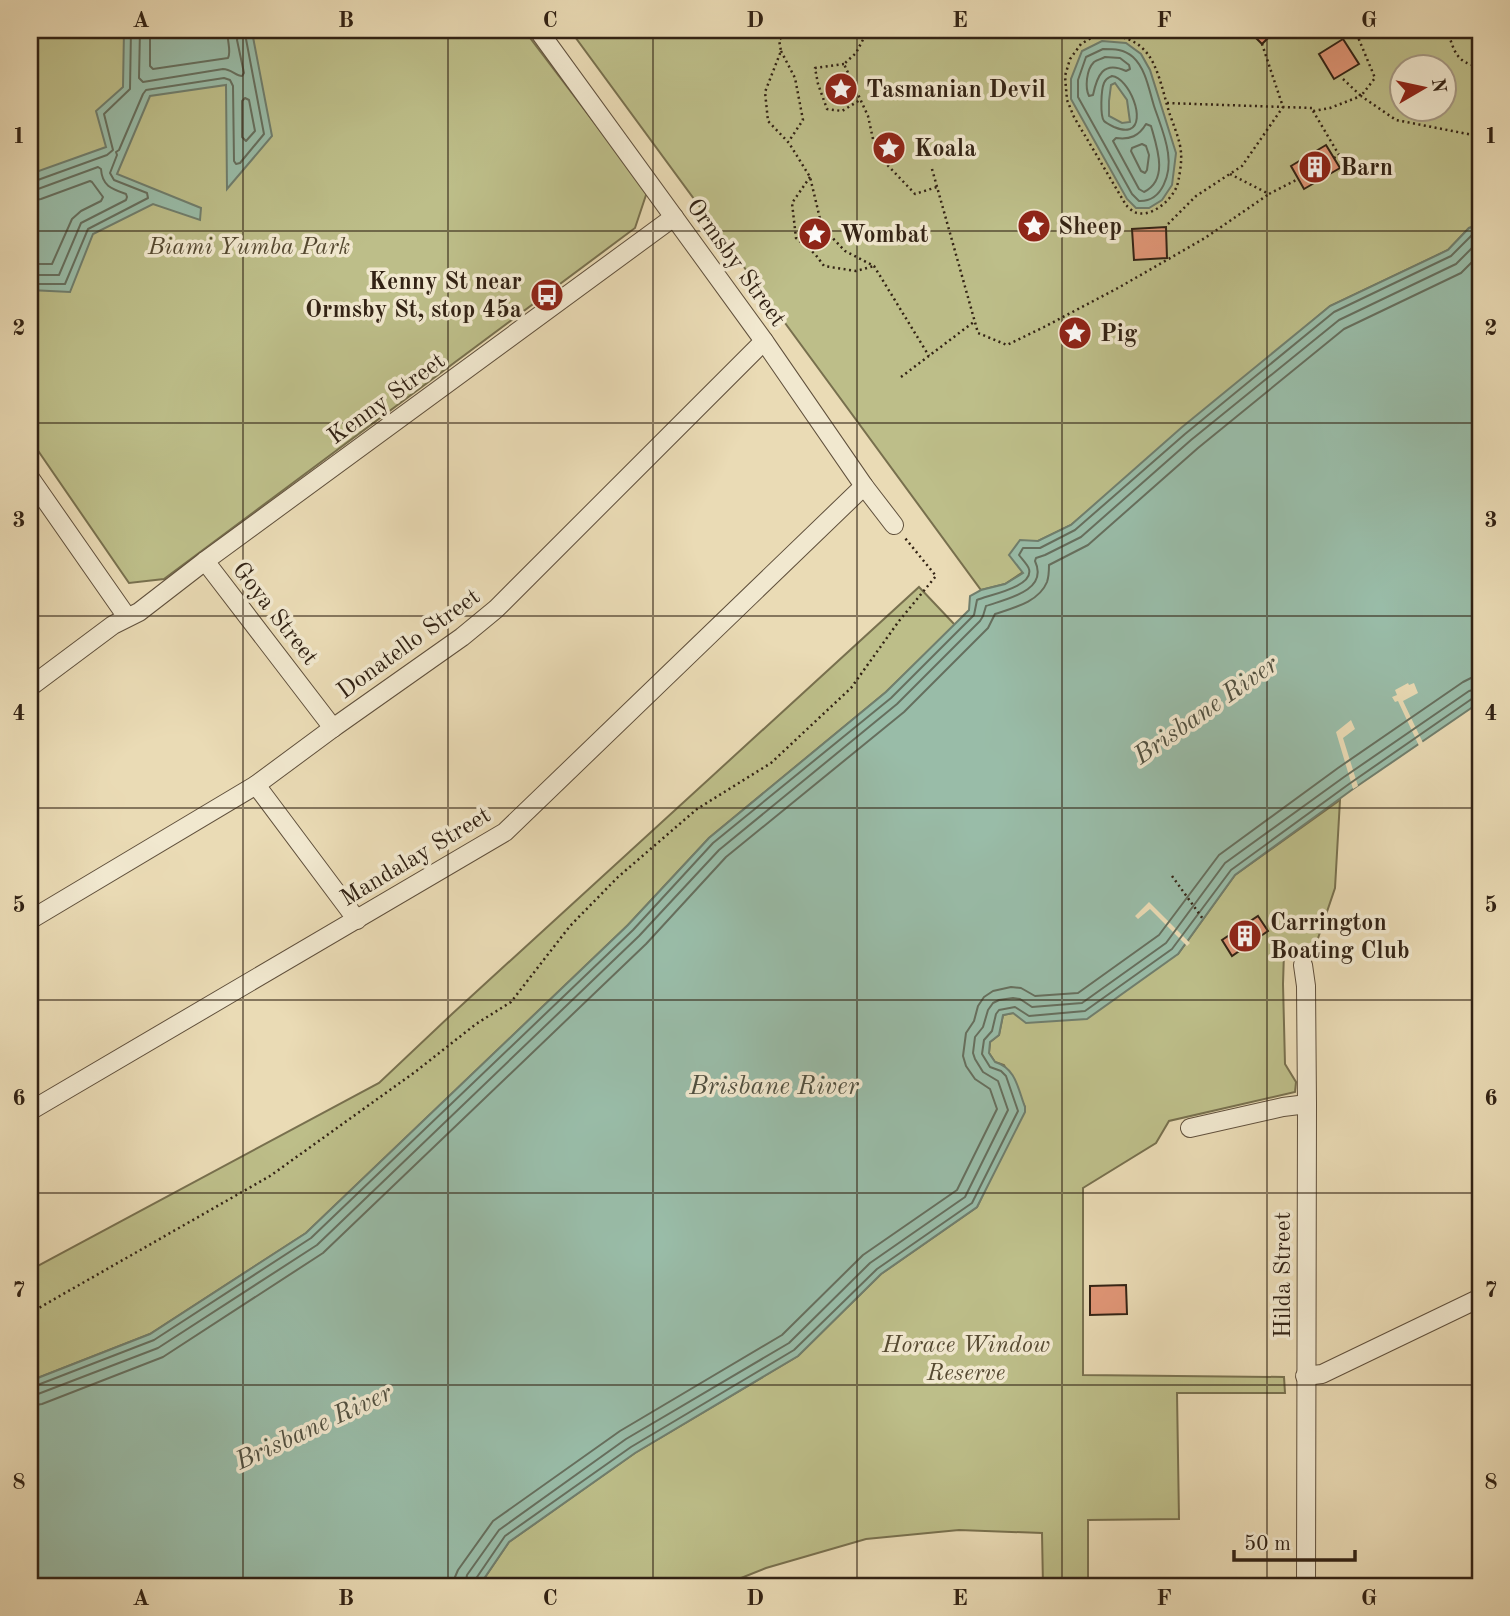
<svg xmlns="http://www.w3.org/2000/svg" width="1510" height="1616" font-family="'Old Standard TT',serif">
	<rect width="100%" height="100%" fill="#eadbb5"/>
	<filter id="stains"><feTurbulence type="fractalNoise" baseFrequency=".00286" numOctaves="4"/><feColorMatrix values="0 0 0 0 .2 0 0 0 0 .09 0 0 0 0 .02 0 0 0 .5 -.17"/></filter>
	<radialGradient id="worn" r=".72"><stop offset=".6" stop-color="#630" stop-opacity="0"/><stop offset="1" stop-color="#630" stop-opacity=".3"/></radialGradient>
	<g fill="#bdbe89" stroke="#78704e" stroke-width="2" fill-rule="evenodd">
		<path d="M30,30H524L647,192L635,228L164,579L129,583L30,439Z"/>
		<path d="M570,30H1480V225L1469,228L1448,250L1330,306L1071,525L1038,541L1023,572L1005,584L981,590ZM1402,66H1444V108H1402Z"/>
		<path d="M919,587L955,625L886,692L709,838L628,925L306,1233L150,1334L30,1381V1270L379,1083L452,1014Z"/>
		<path d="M1340,800L1335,888L1315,947L1284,952L1283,984L1285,1064L1296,1082L1295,1092L1169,1121L1156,1143L1083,1188V1375L1284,1377L1285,1393H1177L1179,1519L1088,1520V1586H1043L1042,1533L959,1530L866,1539L766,1568L721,1586H479L509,1542L635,1453L798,1356L881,1274L977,1207L1025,1107L1004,1065L995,1062L989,1053L990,1042L999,1035L1003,1015L1013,1013L1178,954L1235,875Z"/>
	</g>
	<g fill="#99bca8" stroke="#707e6d" stroke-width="2" fill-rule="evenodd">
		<path d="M124,30H261L253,37L272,136L227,189L226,85L150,96L117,174L201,208L200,220L153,204L93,234L70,292L30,290V180L33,173L106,147L96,111L123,87Z"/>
		<path d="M1102,41L1126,43L1141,54L1150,70L1176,153L1172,185L1162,200L1149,208H1136L1127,199L1071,99V79L1082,51ZM1115,83L1127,100L1130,122L1122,123L1109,116V101L1111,85Z"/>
		<path d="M1480,225V702L1353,789L1235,875L1178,954L1087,1019L1026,1023L1013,1013L1003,1015L999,1035L990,1042L989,1053L995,1062C1016,1068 1018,1089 1025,1107V1112L977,1207L881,1274L798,1356L635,1453L509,1542L479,1586H30V1381L150,1334L306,1233L628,925L709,838L886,692L969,610L970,596L981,590L1005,584L1023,573L1009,555L1020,540L1038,541L1071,525L1181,428L1330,306L1448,250L1469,228Z"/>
	</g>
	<g fill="#eadbb5">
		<path d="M1408,683L1409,685L1414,683L1418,693L1403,701L1424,745L1420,748L1398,701L1395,702L1392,697L1397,695L1395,690Z"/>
		<path d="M1351,720L1355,729L1343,738L1358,786L1353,789L1336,732Z"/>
		<path d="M1149,902L1190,943L1187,946L1150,909L1138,919L1135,916Z"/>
	</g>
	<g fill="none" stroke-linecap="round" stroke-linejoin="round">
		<g stroke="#666f5e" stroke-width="2">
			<path d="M140,30L139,78L143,82L223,69C231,69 236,76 242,76L244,73L237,40L239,30"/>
			<path d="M150,30V66L153,69L228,58C232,51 226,39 228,30"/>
			<path d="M1103,49C1114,49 1124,49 1133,57C1146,69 1149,90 1154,106C1159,121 1166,137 1168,153C1171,173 1163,202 1139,201L1132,194L1078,97V80L1086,57Z"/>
			<path d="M1105,57L1120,58L1129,65L1130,69L1126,71C1103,60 1097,76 1093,95L1089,96C1085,88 1086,70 1094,62C1097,60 1101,59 1105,57Z"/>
			<path d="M1112,76C1129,78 1147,122 1130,129C1124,131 1119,129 1114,127C1112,126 1106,123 1104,121C1100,116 1101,90 1104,83C1106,78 1108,78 1112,76Z"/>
			<path d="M245,98L249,100L255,131L246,141L242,137V101Z"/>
			<path d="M1146,124L1151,126C1157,147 1169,180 1144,192L1139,189L1113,141L1116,138C1130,140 1139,136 1146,124Z"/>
			<path d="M1142,144L1146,146L1149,155L1147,170L1145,173L1141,171L1131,151L1132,148Z"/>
			<path d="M30,181H35L107,155L113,150L104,114L130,89L131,30"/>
			<path d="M30,190L38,189L98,167L101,169C102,186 112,189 126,194L127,197L126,200L81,223L59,275H30"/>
			<path d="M30,201L41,199L90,181L92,182L103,197L101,201L81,211L72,219L52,264H30"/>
			<path d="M30,284H65L88,229L148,198L147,193L114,180L110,173L117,155L116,152L119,150L143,94L146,90L224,78L230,80L233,86L234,161L236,164L240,163L264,134L246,39L247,34L250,30"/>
			<path d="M30,1387L35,1386L154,1340L311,1238L633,930L713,843L891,698L974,615L977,600C988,595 1034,587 1029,569C1028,565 1022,559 1019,555L1023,548H1040L1075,530L1185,434L1334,312L1451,256L1472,235L1480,232"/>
			<path d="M30,1396L38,1394L158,1348L317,1245L639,936L719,850L897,704L980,621L983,616L986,606C1006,599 1049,591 1035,561L1036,558L1045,555L1081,537L1191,440L1339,320L1456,264L1477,243L1480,241"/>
			<path d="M30,1406L42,1404L163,1357L323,1253L646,944L726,857L904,712L988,628L995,614C1013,608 1039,602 1047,582C1049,576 1049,570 1049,565L1088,545L1198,448L1344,329L1461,273L1480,254"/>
			<path d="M454,1586L455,1577L458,1570L493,1521L620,1431L782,1335L863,1255L957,1190L997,1109L990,1089L975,1079L966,1066L963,1056L966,1033L974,1021L978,1006L984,997L993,991L1011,987L1021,988L1035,996L1078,993L1159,935L1219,855L1338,768L1463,682L1471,678L1480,677"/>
			<path d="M465,1586L467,1575L499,1530L626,1439L789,1343L870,1263L965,1197L1008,1110L998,1081L983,1072L975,1059L973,1053L975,1037L983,1027L988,1010L993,1003L999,1000L1013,998L1020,999L1032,1007L1082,1003L1166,943L1225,863L1344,777L1469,691L1480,688"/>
			<path d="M474,1586L475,1580L505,1536L631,1447L794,1350L877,1269L972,1203L1018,1111L1006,1076L1001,1071L990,1067L982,1054L984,1040L992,1031L996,1014L999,1010L1015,1007L1029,1016L1085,1011L1172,949L1231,870L1349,784L1473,698L1480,697"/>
		</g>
	</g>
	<g fill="#e19677" stroke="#322214" stroke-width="2">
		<path d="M1248,30H1276L1262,44Z"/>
		<path d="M1343,39L1359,64L1334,79L1319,54Z"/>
		<path d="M1326,145L1340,168L1304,189L1291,166Z"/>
		<path d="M1166,227L1167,258L1134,260L1132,229Z"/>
		<path d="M1258,916L1268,931L1232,956L1222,940Z"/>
		<path d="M1126,1285L1127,1314L1090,1315V1286Z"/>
	</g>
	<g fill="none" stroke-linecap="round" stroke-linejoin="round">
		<defs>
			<g id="minor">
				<path d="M538,30L764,341L864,486L894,525"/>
				<path d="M30,478L127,617"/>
				<path d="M205,561L333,728"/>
				<path d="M30,687L113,625L139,612L205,561L674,217"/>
				<path d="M256,785L357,920"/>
				<path d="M30,920L256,785L333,728L462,637L496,609L764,341"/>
				<path d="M1303,965L1306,986L1307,1104L1306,1586"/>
				<path d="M30,1111L505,832L864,486"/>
				<path d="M1190,1128L1283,1107L1307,1104"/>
				<path d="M1305,1376L1322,1374L1480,1298"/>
			</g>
		</defs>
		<use href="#minor" stroke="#60503c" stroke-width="20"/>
		<g stroke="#322214" stroke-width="2.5" stroke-dasharray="2 3.5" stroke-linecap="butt">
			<path d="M789,30L779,40L781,51L765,92L768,121L789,143L810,177L822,227L845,251L874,266L929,356"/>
			<path d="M868,30L856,53L844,64L868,116L876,153L915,194L937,187"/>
			<path d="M1447,30C1455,52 1455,62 1480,67"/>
			<path d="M1096,35C1153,33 1156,67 1169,112C1173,124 1181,142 1181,154C1182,161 1179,180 1177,186C1171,201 1150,219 1134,212C1131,210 1128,207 1126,205L1074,117L1067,100L1065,76L1070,59L1081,44Z"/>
			<path d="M781,51L795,78L803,120L789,141"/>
			<path d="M844,64L815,68L818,84L827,109L842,111L860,100"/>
			<path d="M1343,79L1361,96L1375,78L1355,30"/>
			<path d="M1167,103L1312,108L1313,111L1330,108L1361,96L1396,120L1473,135L1480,132"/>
			<path d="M1313,111L1339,155L1334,158"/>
			<path d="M932,169L978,333L1007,345L1044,327L1118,288L1205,238L1269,194"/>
			<path d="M1230,174L1269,194L1298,179"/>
			<path d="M810,177L792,203L796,238L815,254L824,266L856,271L874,266"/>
			<path d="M1168,224L1196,196L1242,166L1283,107L1262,44"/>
			<path d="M901,377L975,321"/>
			<path d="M1172,876L1203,919"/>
			<path d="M30,1313L270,1176L415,1072L476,1024L511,1002L570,926L618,877L697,809L771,763L851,688L899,621L936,576L905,538"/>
		</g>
		<use href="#minor" stroke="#f1e8cf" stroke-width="18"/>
	</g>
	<path fill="none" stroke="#322214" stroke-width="2" stroke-opacity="0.55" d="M243,30V1586M448,30V1586M653,30V1586M857,30V1586M1062,30V1586M1267,30V1586M30,231H1480M30,423H1480M30,616H1480M30,808H1480M30,1000H1480M30,1193H1480M30,1385H1480"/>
	<defs>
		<symbol id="sight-disc" viewBox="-11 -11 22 22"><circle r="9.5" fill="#8f2418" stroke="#f1e8cf"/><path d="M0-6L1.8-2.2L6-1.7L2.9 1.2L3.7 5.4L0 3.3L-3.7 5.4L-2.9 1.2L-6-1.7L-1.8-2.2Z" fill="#fff"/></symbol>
		<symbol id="building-disc" viewBox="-11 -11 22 22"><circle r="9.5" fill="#8f2418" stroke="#f1e8cf"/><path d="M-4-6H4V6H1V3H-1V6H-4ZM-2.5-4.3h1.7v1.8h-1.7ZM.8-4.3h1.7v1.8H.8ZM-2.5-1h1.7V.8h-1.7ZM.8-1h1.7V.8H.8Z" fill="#fff"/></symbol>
		<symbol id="bus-disc" viewBox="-11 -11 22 22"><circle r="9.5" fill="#8f2418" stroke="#f1e8cf"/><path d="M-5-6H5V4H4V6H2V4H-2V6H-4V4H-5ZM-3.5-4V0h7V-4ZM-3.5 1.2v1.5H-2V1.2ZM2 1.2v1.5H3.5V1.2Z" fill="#fff"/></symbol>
	</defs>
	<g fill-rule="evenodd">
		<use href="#sight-disc" x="822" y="70" width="38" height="38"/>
		<use href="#sight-disc" x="870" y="129" width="38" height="38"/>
		<use href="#building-disc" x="1296" y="148" width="38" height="38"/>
		<use href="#sight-disc" x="1015" y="207" width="38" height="38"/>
		<use href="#sight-disc" x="796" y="215" width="38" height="38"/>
		<use href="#bus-disc" x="528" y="276" width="38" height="38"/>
		<use href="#sight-disc" x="1056" y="314" width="38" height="38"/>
		<use href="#building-disc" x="1226" y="917" width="38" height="38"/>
	</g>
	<g text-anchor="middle" stroke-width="7" stroke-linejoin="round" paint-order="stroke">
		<g font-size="24" font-weight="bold" fill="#322214" stroke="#f1e8cf" text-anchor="start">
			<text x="866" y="97">Tasmanian Devil</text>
			<text x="914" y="156">Koala</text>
			<text x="1340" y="175">Barn</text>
			<text x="1058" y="234">Sheep</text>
			<text x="840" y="242">Wombat</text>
			<text x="522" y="289" text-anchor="end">Kenny St near<tspan x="522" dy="28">Ormsby St, stop 45a</tspan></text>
			<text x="1100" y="341">Pig</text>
			<text x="1270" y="930">Carrington<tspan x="1270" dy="28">Boating Club</tspan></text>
		</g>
		<g font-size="24" font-style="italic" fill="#554931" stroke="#f1e8cf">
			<text x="249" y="254">Biami Yumba Park</text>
			<text x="966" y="1352">Horace Window<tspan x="966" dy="28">Reserve</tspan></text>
		</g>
		<g font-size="24" fill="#322214" stroke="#f1e8cf">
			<text transform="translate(737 262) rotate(54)" y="8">Ormsby Street</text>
			<text transform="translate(386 398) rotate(-36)" y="8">Kenny Street</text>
			<text transform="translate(276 613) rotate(52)" y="8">Goya Street</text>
			<text transform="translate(408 643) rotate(-36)" y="8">Donatello Street</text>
			<text transform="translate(415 856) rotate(-31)" y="8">Mandalay Street</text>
			<text transform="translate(1282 1275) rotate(-90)" y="8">Hilda Street</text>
		</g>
		<g font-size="26" font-style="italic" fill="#515040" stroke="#f1e8cf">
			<text transform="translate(1205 709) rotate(-35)" y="9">Brisbane River</text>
			<text x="774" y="1094">Brisbane River</text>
			<text transform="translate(313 1426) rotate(-25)" y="9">Brisbane River</text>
		</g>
	</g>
	<rect width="1510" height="1616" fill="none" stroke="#eadbb5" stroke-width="77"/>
	<g transform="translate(1423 88) rotate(81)"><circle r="33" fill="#f1e8cf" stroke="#a59984" stroke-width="2"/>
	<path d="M0-5L12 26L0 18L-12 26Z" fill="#8f2418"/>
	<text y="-10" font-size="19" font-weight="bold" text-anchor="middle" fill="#322214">N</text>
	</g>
	<path d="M1234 1550v10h121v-10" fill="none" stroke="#322214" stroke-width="3.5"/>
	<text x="1244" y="1550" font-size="21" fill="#322214" stroke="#f1e8cf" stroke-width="5" paint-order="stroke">50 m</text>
	<rect x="38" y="38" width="1434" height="1540" fill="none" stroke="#322214" stroke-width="2.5"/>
	<g font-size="23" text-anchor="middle" font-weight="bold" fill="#322214">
		<text x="141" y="27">A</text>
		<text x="346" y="27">B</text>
		<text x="550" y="27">C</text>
		<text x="755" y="27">D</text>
		<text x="960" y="27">E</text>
		<text x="1164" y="27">F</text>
		<text x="1369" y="27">G</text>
		<text x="19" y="143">1</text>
		<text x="1491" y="143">1</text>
		<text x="19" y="335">2</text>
		<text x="1491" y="335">2</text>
		<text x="19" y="527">3</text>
		<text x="1491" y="527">3</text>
		<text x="19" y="720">4</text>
		<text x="1491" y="720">4</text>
		<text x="19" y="912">5</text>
		<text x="1491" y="912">5</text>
		<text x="19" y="1105">6</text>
		<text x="1491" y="1105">6</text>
		<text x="19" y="1297">7</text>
		<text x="1491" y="1297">7</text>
		<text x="19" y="1489">8</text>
		<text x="1491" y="1489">8</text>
		<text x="141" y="1605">A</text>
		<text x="346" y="1605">B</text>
		<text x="550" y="1605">C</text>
		<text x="755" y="1605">D</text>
		<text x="960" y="1605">E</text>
		<text x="1164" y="1605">F</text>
		<text x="1369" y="1605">G</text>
	</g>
	<rect width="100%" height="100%" filter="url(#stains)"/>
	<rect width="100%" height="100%" fill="url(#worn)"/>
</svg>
